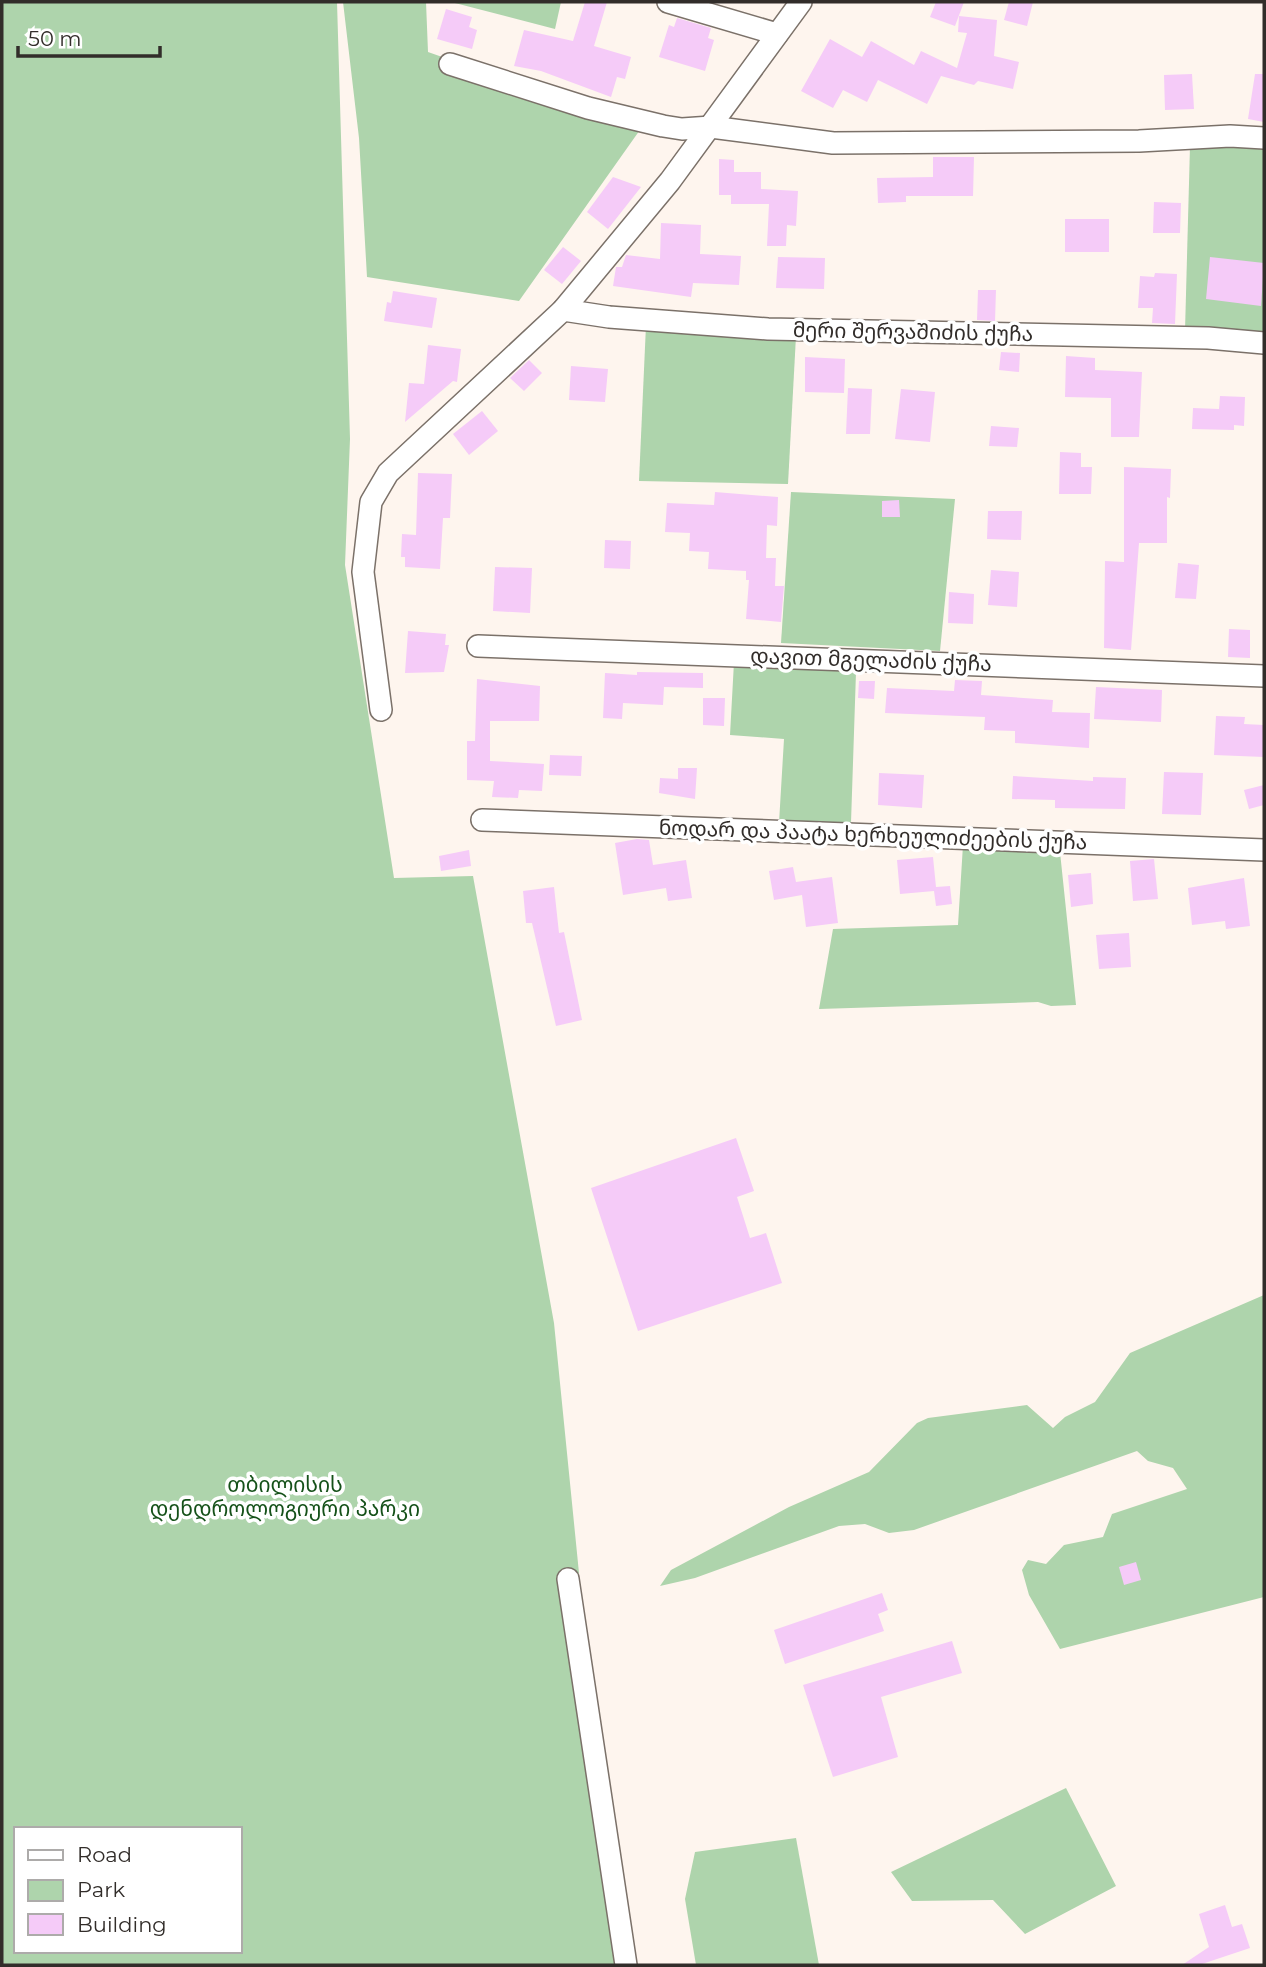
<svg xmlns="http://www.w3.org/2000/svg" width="1266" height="1967" font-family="Montserrat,'Noto Sans Georgian',sans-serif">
	<rect width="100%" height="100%" fill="#fef5ee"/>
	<g fill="#aed4ac" fill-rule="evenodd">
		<path d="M2,2H337L350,439L345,565L394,878L473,876L554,1323L579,1573L558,1584L615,1965H2ZM16,1829H240V1951H16Z"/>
		<path d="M343,2H426L428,52L642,127L519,301L367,277L359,138Z"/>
		<path d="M451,2H561L555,29Z"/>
		<path d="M1264,145V336L1185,331L1190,146Z"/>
		<path d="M646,325L796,336L788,484L639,481Z"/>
		<path d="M791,492L955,499L940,651L781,643Z"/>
		<path d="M734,662L856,672L851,823H779L784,739L730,735Z"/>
		<path d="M963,845L1060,852L1076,1005L1051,1006L1038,1002L819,1009L833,929L958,925Z"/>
		<path d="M1264,1295V1597L1060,1649L1029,1595L1022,1570L1028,1560L1046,1564L1064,1545L1103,1537L1112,1514L1187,1489L1173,1468L1148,1461L1137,1451L914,1530L889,1533L865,1524L839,1526L695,1578L660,1586L671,1570L789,1507L869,1472L917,1423L928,1418L1027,1405L1053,1428L1065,1417L1095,1402L1130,1353Z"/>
		<path d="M1066,1788L1116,1886L1025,1934L993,1900L912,1901L891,1872Z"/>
		<path d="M796,1838L819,1965H696L685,1899L695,1852Z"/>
	</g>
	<g fill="#f5cbf8">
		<path d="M585,2H607L594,46L631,57L625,79L617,77L611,97L541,71L514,66L524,30L573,41Z"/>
		<path d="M936,2H964L955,26L930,17Z"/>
		<path d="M1009,2H1033L1027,26L1004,20Z"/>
		<path d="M446,9L472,17L469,27L477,30L472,49L437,39Z"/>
		<path d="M959,16L997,20L994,56L1019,62L1013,89L978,81L974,85L941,76L927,104L878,80L867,102L843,90L833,108L801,91L830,39L862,57L871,41L914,65L921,51L957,68L967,33L958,32Z"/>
		<path d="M677,18L711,28L708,38L714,40L705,71L659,57L669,25L674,27Z"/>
		<path d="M1192,74L1194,109L1165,110L1164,75Z"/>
		<path d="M1255,74H1264V122L1248,119Z"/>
		<path d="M933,157H974L973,196H906V202L878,203L877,178L933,177Z"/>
		<path d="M719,159L734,160V172H761V189L798,191L796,226L787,225L786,246H767L769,204H731V195H719Z"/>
		<path d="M613,177L641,187L608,229L587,212Z"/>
		<path d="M1154,202L1181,203L1180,233H1153Z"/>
		<rect x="1065" y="219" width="44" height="33"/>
		<path d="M661,223L701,225L700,254L741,256L739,285L693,283L691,297L613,286L616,267H622L626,255L660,259Z"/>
		<path d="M563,247L581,261L562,284L544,270Z"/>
		<path d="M778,257L825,258L824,289L776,288Z"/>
		<path d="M1210,257L1264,263L1261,306L1206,299Z"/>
		<path d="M1155,273L1177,274L1175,324L1152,323L1153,308H1138L1140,276L1154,277Z"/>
		<path d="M978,290H996L995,321L977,320Z"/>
		<path d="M393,291L437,298L432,328L384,321L387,302L391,303Z"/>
		<path d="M428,345L461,349L457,382L453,381L405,422L409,383L424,384Z"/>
		<path d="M1001,352L1020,353L1019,372L999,370Z"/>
		<path d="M1066,356L1095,358V370L1142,372L1139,437H1111V398L1065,397Z"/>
		<path d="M805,357L845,359L844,393L805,392Z"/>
		<path d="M529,360L542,373L524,391L510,378Z"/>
		<path d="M571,366L608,369L605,402L569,400Z"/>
		<path d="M848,388L872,389L870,434H846Z"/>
		<path d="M901,389L935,392L930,442L895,439Z"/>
		<path d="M1220,396L1245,397L1244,426L1234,425V430L1192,429L1193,408L1219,409Z"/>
		<path d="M482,411L498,431L469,455L453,434Z"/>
		<path d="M991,426L1019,428L1017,447L989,446Z"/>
		<path d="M1060,452L1081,453V467H1092L1091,494H1059Z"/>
		<path d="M1124,467L1171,469L1170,498L1167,497V543H1139L1131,650L1104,648L1105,561L1124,562Z"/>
		<path d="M418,473L452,474L450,518H443L440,569L405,567V557H401L402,534L416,535Z"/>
		<path d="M715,492L778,497L777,526L767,525L766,558H776L775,586H784L781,622L746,619L749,580H746V571L708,569L709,552L689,551L690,533L665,532L667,503L714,505Z"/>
		<path d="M899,500L900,517H882V501Z"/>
		<path d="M988,511H1022L1021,540L987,539Z"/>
		<path d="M605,540L631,541L630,569L604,568Z"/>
		<path d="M1178,563L1199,565L1196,599L1175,598Z"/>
		<path d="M495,567L532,568L530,613L493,611Z"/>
		<path d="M991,570L1019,572L1017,607L988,605Z"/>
		<path d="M949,592L974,594L973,624L948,623Z"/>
		<path d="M1229,629L1250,630V658L1228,657Z"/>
		<path d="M408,631L446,634L445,645H449L444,672L405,673Z"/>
		<path d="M637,672L703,673V688L664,687L663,705L623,703L622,719L603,718L605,673L637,675Z"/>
		<path d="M477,679L540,686L539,721H490V761L544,764L542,791L519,790L518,798L492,797L494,781L467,780V741H475Z"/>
		<path d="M955,680L982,681L981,695L1053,700L1052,712L1090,713L1089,748L1015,743V731L984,730L985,717L885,713L887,688L954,691Z"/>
		<path d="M859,681H875L874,699L858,698Z"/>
		<path d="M1096,687L1162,690L1161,722L1094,719Z"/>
		<path d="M703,698H725L724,726L703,725Z"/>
		<path d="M1216,716L1245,717L1244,724L1264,725V757L1214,755Z"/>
		<path d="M550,755L582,756L581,776L549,775Z"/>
		<path d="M678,768H697L695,799L659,793L660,778L678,779Z"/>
		<path d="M1164,772L1203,773L1201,815L1162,814Z"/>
		<path d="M879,773L924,775L922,808L878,805Z"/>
		<path d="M1013,776L1093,781V777L1126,778L1125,809L1055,808V800L1012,799Z"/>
		<path d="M1264,785V805L1249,809L1244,790Z"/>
		<path d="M637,839L649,840L653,865L686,860L692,898L668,901L666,888L623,895L615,843Z"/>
		<path d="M469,850L471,866L441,871L439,856Z"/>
		<path d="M933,857L936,887L950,886L952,904L936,906L934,891L900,894L897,860Z"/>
		<path d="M1154,859L1158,899L1133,901L1130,861Z"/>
		<path d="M793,867L796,882L832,877L838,923L806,927L802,895L774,900L769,871Z"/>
		<path d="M1091,873L1093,904L1071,907L1068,875Z"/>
		<path d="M1244,878L1250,926L1226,929L1225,921L1192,925L1188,888Z"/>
		<path d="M554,887L559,933L564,932L582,1020L556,1026L532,923H526L523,891Z"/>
		<path d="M1129,933L1131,967L1099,969L1096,935Z"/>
		<path d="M736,1138L754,1191L737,1197L750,1238L766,1233L782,1283L638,1331L591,1188Z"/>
		<path d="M1136,1562L1141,1580L1124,1585L1119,1567Z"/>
		<path d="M882,1593L888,1610L878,1614L884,1631L785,1664L774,1630Z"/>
		<path d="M952,1641L962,1673L881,1697L898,1757L833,1777L803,1685Z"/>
		<path d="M1225,1905L1232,1927L1242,1924L1250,1948L1199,1965H1182L1209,1947L1199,1914Z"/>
	</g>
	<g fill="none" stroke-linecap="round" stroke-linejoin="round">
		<defs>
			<g id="minor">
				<path d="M668,2L777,34"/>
				<path d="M450,64L588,108L663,126L682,129L711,127L833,143L1139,141L1230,136L1264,138"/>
				<path d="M563,310L609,317L768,329L1208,338L1264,343"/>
				<path d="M478,646L1264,676"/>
				<path d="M381,710L363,572L371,502L388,473L563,310L670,181L801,2"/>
				<path d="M482,820L1264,850"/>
				<path d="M568,1579L626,1965"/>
			</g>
		</defs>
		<use href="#minor" stroke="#7b7169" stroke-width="24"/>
		<use href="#minor" stroke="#fff" stroke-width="21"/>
	</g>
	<g text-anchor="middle" stroke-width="7" stroke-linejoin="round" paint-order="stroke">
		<g font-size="21" fill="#322d2a" stroke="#fff">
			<text transform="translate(913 332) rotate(1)" y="7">მერი შერვაშიძის ქუჩა</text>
			<text transform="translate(871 660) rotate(2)" y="7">დავით მგელაძის ქუჩა</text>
			<text transform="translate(873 835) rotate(2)" y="7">ნოდარ და პაატა ხერხეულიძეების ქუჩა</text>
		</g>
		<g font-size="21" fill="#155119" stroke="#fff">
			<text x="285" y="1492">თბილისის<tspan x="285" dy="24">დენდროლოგიური პარკი</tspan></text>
		</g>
	</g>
	<rect width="1266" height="1967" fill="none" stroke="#322d2a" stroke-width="7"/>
	<rect x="14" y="1827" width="228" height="126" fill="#ffffff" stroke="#adabaa" stroke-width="2"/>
	<rect x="28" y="1850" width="35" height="10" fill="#ffffff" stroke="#adabaa" stroke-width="2"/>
	<text x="77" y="1862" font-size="21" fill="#322d2a">Road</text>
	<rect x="28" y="1880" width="35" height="21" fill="#aed4ac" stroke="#adabaa" stroke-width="2"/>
	<text x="77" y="1897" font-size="21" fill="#322d2a">Park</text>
	<rect x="28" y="1914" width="35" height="21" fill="#f5cbf8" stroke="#adabaa" stroke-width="2"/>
	<text x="77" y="1932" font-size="21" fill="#322d2a">Building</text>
	<path d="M18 46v10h142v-10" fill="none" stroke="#322d2a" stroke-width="3.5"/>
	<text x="28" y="46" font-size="21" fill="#322d2a" stroke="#ffffff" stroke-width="5" paint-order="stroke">50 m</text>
</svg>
